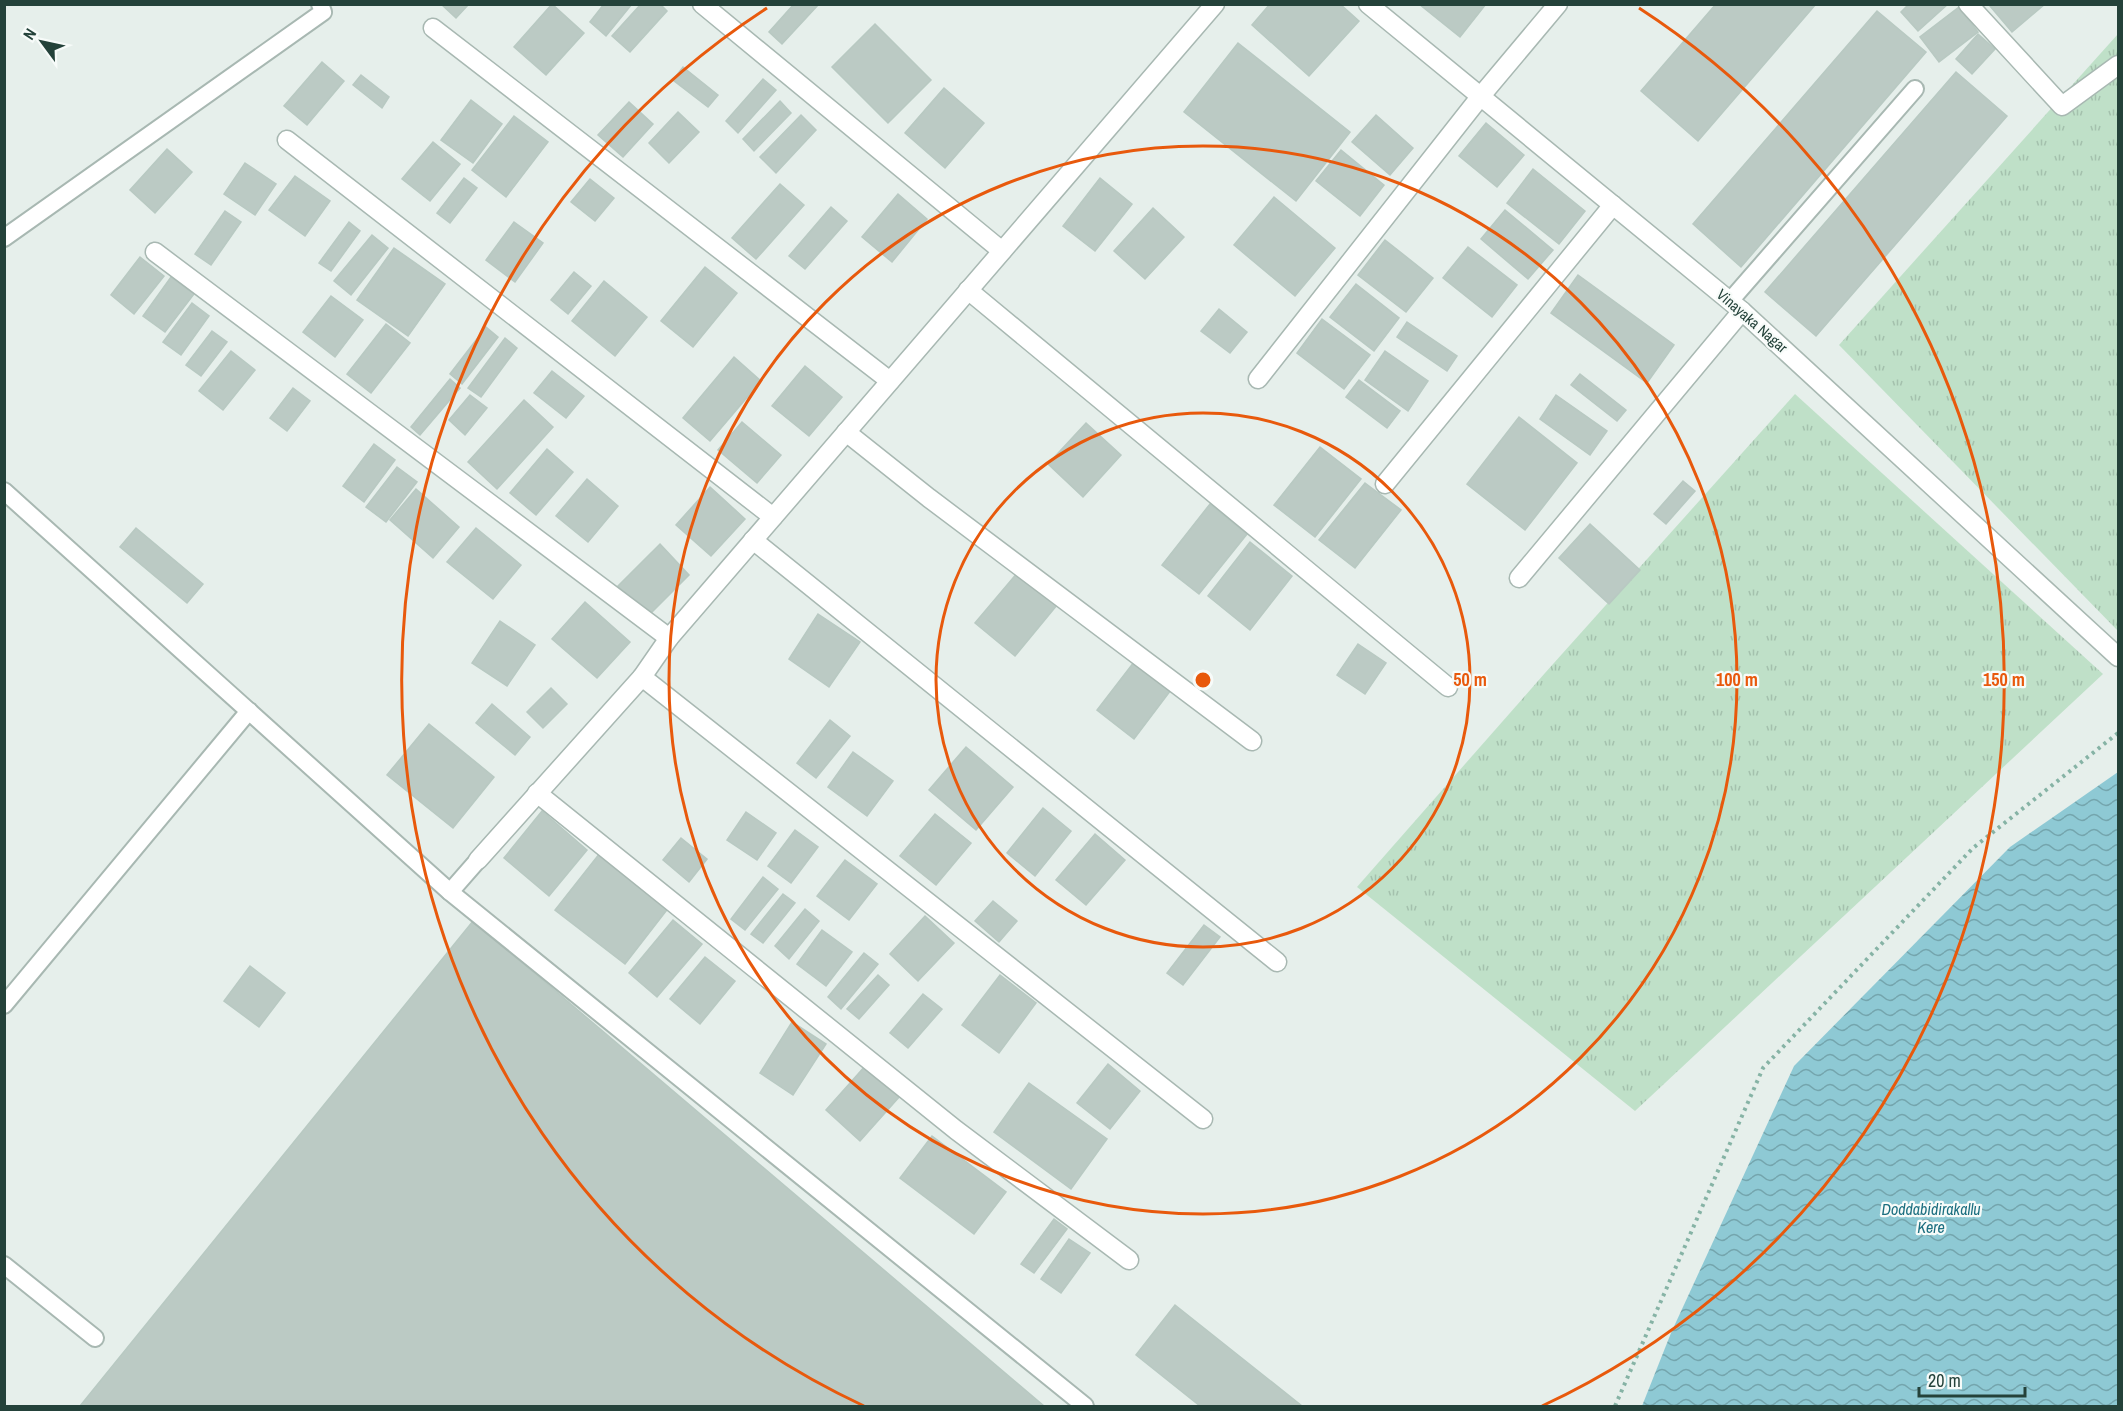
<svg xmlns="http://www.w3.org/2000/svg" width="2123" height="1411" font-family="'Archivo Narrow',sans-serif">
	<defs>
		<pattern id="grass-tufts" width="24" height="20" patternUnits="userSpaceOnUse" patternTransform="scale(1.5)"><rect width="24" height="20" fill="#bfe0c8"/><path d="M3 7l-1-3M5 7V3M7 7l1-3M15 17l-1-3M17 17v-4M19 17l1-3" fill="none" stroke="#a4c1ad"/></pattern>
		<pattern id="water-waves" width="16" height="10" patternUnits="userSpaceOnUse" patternTransform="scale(1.5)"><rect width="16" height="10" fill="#8ec9d4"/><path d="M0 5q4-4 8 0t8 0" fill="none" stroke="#74a5ad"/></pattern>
	</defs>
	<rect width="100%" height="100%" fill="#e6efeb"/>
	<g fill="url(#grass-tufts)">
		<path d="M2118,34V631L1839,345Z"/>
		<path d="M1795,394L2103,674L1635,1111L1357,887L1545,673Z"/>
	</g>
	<path fill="url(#water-waves)" d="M2118,772V1406H1642L1671,1333L1794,1066L2010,847Z"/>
	<g fill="#bbcac4" stroke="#b8c9c2" stroke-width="1.5">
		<path d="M441,4H469L456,18Z"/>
		<path d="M552,4L584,33L546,75L514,47Z"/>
		<path d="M604,4H632L606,36L590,22Z"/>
		<path d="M641,4H660L667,11L630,52L612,36Z"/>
		<path d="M794,4H819L782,44L769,32Z"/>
		<path d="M1270,4H1340L1359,21L1309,76L1252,25Z"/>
		<path d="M1419,4H1486L1460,37Z"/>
		<path d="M1716,4H1816L1698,141L1641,91Z"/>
		<path d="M1909,4H1948L1918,31L1901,12Z"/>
		<path d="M1992,4H2045L2012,32L1990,6Z"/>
		<path d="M1959,7L1978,32L1939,62L1920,37Z"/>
		<path d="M1877,11L1926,52L1741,267L1693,224Z"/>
		<path d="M875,24L931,80L888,123L832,67Z"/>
		<path d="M1978,34L1995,49L1972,74L1956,59Z"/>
		<path d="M1238,43L1350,132L1296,201L1184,112Z"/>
		<path d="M322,62L344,81L307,125L284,106Z"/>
		<path d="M683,67L718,95L708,107L673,80Z"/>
		<path d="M1956,72L2007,116L1816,336L1765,292Z"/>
		<path d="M361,75L389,97L382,108L353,85Z"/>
		<path d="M763,79L776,90L738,133L726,121Z"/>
		<path d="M944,88L984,123L945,168L905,133Z"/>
		<path d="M471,100L502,124L473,163L441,140Z"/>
		<path d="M780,101L791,113L754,151L743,139Z"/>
		<path d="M629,102L653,124L623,157L598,135Z"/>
		<path d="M678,112L699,132L669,163L649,143Z"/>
		<path d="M801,115L816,130L776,173L760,157Z"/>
		<path d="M1376,115L1413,148L1390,175L1352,142Z"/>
		<path d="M514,116L548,142L506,197L472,170Z"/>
		<path d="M1486,123L1524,155L1497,187L1459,156Z"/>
		<path d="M433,142L460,164L430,201L402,179Z"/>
		<path d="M167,149L192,172L155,213L130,190Z"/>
		<path d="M1341,150L1384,185L1360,216L1316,181Z"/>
		<path d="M245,163L276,184L255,215L224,194Z"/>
		<path d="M1533,169L1585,211L1559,244L1507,203Z"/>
		<path d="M295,176L330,201L305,236L269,210Z"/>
		<path d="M464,178L477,188L450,223L437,213Z"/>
		<path d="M1100,178L1132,204L1095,251L1063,226Z"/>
		<path d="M590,179L614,198L595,221L571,202Z"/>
		<path d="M780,184L804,205L756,259L732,238Z"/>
		<path d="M898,194L927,219L892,262L862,237Z"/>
		<path d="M1274,197L1335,248L1295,296L1234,245Z"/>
		<path d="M831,207L847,221L805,269L789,256Z"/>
		<path d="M1153,208L1184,237L1145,279L1114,251Z"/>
		<path d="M1505,210L1553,250L1528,279L1481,239Z"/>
		<path d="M225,211L241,222L211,265L195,254Z"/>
		<path d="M349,222L360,231L331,271L319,263Z"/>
		<path d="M514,222L543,243L515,282L486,260Z"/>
		<path d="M372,235L388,248L351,295L334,281Z"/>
		<path d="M1385,240L1433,278L1406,312L1358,275Z"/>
		<path d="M1468,247L1517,285L1492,317L1443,278Z"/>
		<path d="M394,248L445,284L408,336L357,300Z"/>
		<path d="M140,257L164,276L134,314L111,295Z"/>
		<path d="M705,267L737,293L693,347L661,321Z"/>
		<path d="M574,272L591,286L568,314L551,300Z"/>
		<path d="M1578,275L1674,345L1647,383L1551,313Z"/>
		<path d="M171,277L194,294L165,332L143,316Z"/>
		<path d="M604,281L647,317L615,356L572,321Z"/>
		<path d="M1356,284L1399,318L1374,351L1330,317Z"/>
		<path d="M331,296L363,320L335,357L303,332Z"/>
		<path d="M192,303L209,316L181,355L163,342Z"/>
		<path d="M1219,309L1247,332L1230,353L1201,331Z"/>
		<path d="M1322,319L1370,355L1344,389L1297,353Z"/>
		<path d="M1407,322L1457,356L1447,371L1397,337Z"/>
		<path d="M386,324L410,343L371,393L347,374Z"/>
		<path d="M486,327L498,337L462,384L450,374Z"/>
		<path d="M212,331L227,342L201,376L186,365Z"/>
		<path d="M505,338L517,348L481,397L468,388Z"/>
		<path d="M231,351L255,370L223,410L199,391Z"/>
		<path d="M1385,351L1428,381L1408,411L1365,380Z"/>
		<path d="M734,357L761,381L710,441L683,418Z"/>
		<path d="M805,366L842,397L809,436L772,406Z"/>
		<path d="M552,371L584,396L566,418L534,393Z"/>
		<path d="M1580,374L1626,410L1617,421L1571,385Z"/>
		<path d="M450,379L460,388L420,435L411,427Z"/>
		<path d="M1359,380L1400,411L1387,428L1346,397Z"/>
		<path d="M293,388L310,401L287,431L270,418Z"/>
		<path d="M470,395L487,408L465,435L449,420Z"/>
		<path d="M1556,395L1607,431L1590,455L1540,419Z"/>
		<path d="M524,400L553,427L497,489L468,462Z"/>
		<path d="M1519,417L1577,463L1525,530L1467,484Z"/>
		<path d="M742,422L781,455L757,483L718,450Z"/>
		<path d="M1086,423L1121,455L1083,497L1048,464Z"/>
		<path d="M374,444L395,460L364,502L343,486Z"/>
		<path d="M1320,447L1361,479L1315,537L1274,505Z"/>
		<path d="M547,449L573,472L536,515L510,493Z"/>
		<path d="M397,467L417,482L386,522L366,507Z"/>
		<path d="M587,479L618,506L588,542L556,516Z"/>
		<path d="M1683,481L1695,491L1666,524L1654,514Z"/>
		<path d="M1365,483L1401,510L1355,568L1319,540Z"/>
		<path d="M710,487L745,519L711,556L676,525Z"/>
		<path d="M416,489L459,527L433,558L390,520Z"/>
		<path d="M1210,504L1247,534L1199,594L1162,565Z"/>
		<path d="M1590,524L1640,570L1609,604L1559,558Z"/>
		<path d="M136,528L203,584L187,603L120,547Z"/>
		<path d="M476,528L521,565L493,599L447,562Z"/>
		<path d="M1250,542L1292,576L1250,630L1208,596Z"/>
		<path d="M660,544L689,575L648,616L618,586Z"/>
		<path d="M1018,572L1057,605L1015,656L975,623Z"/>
		<path d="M585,602L630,642L597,678L552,639Z"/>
		<path d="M818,614L860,642L829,687L789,659Z"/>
		<path d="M500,621L535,645L507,686L472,663Z"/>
		<path d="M1358,644L1386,663L1365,694L1337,675Z"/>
		<path d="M1134,662L1171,690L1134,739L1097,710Z"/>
		<path d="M551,688L567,704L543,728L527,712Z"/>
		<path d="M492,704L530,737L515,755L476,723Z"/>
		<path d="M830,720L850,736L816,778L797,763Z"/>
		<path d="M429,724L494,777L453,828L387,775Z"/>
		<path d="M966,747L1013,787L976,830L929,790Z"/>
		<path d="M853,752L893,781L867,816L828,787Z"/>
		<path d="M1043,808L1071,831L1035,876L1007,853Z"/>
		<path d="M542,811L587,850L549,896L504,858Z"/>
		<path d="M746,812L776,833L757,860L727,840Z"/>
		<path d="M935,814L971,843L936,885L900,856Z"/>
		<path d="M795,830L818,847L791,883L768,866Z"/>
		<path d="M1095,834L1125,860L1086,905L1056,880Z"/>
		<path d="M681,838L707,859L689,882L663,860Z"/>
		<path d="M600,853L670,906L625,964L555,910Z"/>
		<path d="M845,860L877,884L849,920L817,896Z"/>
		<path d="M763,877L778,889L745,930L731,919Z"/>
		<path d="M783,894L795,903L763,943L751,934Z"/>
		<path d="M993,901L1017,921L999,942L975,921Z"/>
		<path d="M805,909L819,921L789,959L775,946Z"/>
		<path d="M925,916L954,943L918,981L890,954Z"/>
		<path d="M673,920L702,944L657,997L629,973Z"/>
		<path d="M473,921L1044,1406H80Z"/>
		<path d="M1204,925L1220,937L1183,985L1167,973Z"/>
		<path d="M822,930L852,952L826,986L797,964Z"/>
		<path d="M864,953L878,964L841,1009L828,997Z"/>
		<path d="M705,957L735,981L700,1024L670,999Z"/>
		<path d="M250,966L285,993L259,1027L224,1001Z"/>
		<path d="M878,975L889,985L859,1019L847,1009Z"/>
		<path d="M1000,975L1036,1003L999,1053L962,1025Z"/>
		<path d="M923,994L942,1009L908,1048L890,1033Z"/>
		<path d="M792,1022L826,1044L793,1095L760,1073Z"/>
		<path d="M1108,1064L1140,1091L1110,1129L1077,1103Z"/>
		<path d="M866,1065L900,1096L860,1141L826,1110Z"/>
		<path d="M1029,1083L1107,1139L1071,1189L994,1132Z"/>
		<path d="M932,1136L1006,1192L974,1234L900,1178Z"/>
		<path d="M1054,1219L1067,1229L1034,1273L1021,1264Z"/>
		<path d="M1069,1239L1090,1253L1061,1293L1041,1279Z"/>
		<path d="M1175,1305L1302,1406H1200L1136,1355Z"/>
	</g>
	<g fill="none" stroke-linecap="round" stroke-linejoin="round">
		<defs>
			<g id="service">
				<path d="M4,238L323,12L320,4"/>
				<path d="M1730,301L1915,89"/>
				<path d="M4,491L450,892L1085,1406"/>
				<path d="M450,892L478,860"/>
				<path d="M4,1005L249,711"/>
				<path d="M4,1265L95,1338"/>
			</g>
			<g id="minor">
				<path d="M702,4L1002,251"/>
				<path d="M1368,4L1742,311L2118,657"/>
				<path d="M1968,4L2062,106L2118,65"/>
				<path d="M433,28L890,381"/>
				<path d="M287,140L773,517"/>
				<path d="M155,252L669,638"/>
				<path d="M968,290L1448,687"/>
				<path d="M1258,379L1480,97L1558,4"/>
				<path d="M846,432L929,498L1252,741"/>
				<path d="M1385,484L1613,205"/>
				<path d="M753,540L1277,962"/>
				<path d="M1519,578L1742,311"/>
				<path d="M642,677L1203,1119"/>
				<path d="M537,793L956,1130L1129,1260"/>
				<path d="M478,860L642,677L669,638L1215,4"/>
			</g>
		</defs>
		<use href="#service" stroke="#a8b8b2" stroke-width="20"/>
		<use href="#minor" stroke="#a8b8b2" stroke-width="21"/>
		<path stroke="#86b3a5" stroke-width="4" stroke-dasharray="3 4.5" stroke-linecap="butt" d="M1615,1406L1763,1068L1973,848L2118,733"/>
		<use href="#service" stroke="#fff" stroke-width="16"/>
		<use href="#minor" stroke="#fff" stroke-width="18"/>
	</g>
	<g fill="none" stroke="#e8590c" stroke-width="3">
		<circle cx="1203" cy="680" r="267"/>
		<circle cx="1203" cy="680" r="534"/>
		<path d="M864 1406A801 801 0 0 1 767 8M1639 8A801 801 0 0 1 1542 1406"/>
	</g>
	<g text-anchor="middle" stroke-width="4.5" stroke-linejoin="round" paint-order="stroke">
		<g font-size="15" fill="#24423a" stroke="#f7fbf9">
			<text transform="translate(1752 321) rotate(41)" y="5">Vinayaka Nagar</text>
		</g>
		<g font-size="16" font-style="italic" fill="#1c6f80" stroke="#f7fbf9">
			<text x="1931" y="1215">Doddabidirakallu<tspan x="1931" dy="18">Kere</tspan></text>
		</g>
	</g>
	<circle cx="1203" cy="680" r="9" fill="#e8590c" stroke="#f7fbf9" stroke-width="3"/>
	<g font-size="18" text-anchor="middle" font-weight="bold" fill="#e8590c" stroke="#f7fbf9" stroke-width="4.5" stroke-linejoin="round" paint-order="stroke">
		<text x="1470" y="686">50 m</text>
		<text x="1737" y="686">100 m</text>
		<text x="2004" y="686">150 m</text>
	</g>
	<rect width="2123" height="1411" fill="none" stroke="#24423a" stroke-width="12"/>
	<g transform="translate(42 42) rotate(303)" stroke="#f7fbf9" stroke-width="4.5" paint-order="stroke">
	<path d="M0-4.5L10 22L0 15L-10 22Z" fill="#24423a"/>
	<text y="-9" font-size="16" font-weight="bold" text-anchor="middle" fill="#24423a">N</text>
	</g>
	<path d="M1919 1387v9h106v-9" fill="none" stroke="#24423a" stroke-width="3"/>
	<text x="1928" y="1387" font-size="18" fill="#24423a" stroke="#f7fbf9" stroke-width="4.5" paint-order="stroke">20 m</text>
</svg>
